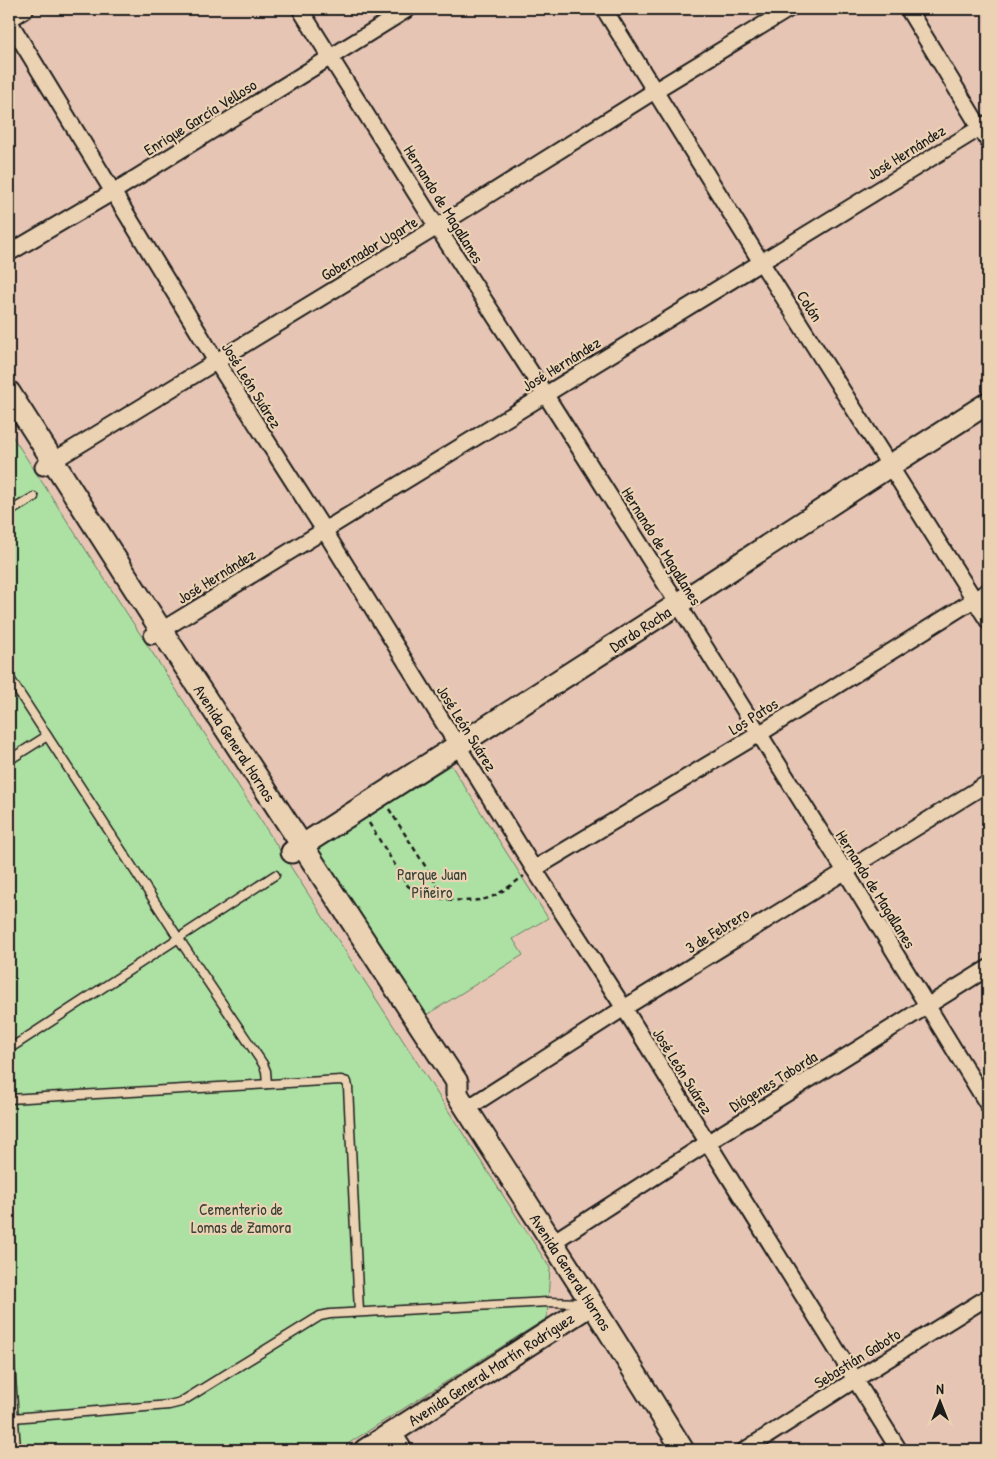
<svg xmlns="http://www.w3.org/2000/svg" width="997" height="1459" font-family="'Patrick Hand',sans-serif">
	<rect width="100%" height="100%" fill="#e7c5b4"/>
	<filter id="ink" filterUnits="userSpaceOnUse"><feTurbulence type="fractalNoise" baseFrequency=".02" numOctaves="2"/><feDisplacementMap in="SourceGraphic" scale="10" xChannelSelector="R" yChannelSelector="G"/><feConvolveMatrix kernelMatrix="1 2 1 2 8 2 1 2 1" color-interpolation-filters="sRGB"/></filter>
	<g filter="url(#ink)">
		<g fill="#ace1a3" stroke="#647e60">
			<path d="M9,431L550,1268L547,1318L338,1450H9Z"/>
			<path d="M451,765L548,918L513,939L523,955L423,1017L317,849Z"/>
		</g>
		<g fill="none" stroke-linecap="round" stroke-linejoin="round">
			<defs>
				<g id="lane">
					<path d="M9,512L34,497"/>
					<path d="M9,677L179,939L263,1064L266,1071L267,1084"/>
					<path d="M9,760L47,736"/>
					<path d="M9,1049L275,875"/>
					<path d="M9,1099L341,1080L347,1082L348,1087L359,1311"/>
					<path d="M9,1348L16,1450"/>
					<path d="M13,1418L169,1405L181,1402L320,1316L330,1314L548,1302L583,1303"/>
				</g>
				<g id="street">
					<path d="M300,9L437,227L545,394L678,604L845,871L988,1105"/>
					<path d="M604,9L761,262L988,621"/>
					<path d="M908,9L988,141"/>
					<path d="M9,20L26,9"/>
					<path d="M9,21L216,361L324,530L534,869L624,1008L899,1450"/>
					<path d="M9,253L113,192L408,9"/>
					<path d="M43,467L437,227L656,90L789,9"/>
					<path d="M152,636L988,123"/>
					<path d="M534,869L759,734L988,591"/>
					<path d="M466,1109L624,1008L988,783"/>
					<path d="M553,1242L707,1143L988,968"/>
					<path d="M745,1450L856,1379L988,1297"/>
				</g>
				<g id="secondary">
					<path d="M9,392L161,630L457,1082V1094L592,1304L683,1450"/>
					<path d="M292,852L678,604L891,465L988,403"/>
					<path d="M391,1434L401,1450"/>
					<path d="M365,1450L592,1304"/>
				</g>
			</defs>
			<use href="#lane" stroke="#1c1c1c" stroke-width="11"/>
			<use href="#street" stroke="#1c1c1c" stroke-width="19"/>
			<use href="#secondary" stroke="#1c1c1c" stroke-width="25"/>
			<g stroke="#1c1c1c" stroke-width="2.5" stroke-dasharray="5 4" stroke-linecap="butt">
				<path d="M389,809L446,899C487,904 492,899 524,876"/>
				<path d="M369,823L408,886L423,896L446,899"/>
			</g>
			<use href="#lane" stroke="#ead2b3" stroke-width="8"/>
			<use href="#street" stroke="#ead2b3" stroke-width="15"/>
			<use href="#secondary" stroke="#ead2b3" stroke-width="21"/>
		</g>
	</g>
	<g text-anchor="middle" stroke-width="4.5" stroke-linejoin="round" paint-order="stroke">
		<g font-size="16" fill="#1c1c1c" stroke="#ead2b3">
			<text transform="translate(200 117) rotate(-32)" y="6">Enrique García Velloso</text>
			<text transform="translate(906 152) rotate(-32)" y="6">José Hernández</text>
			<text transform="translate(444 204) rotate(58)" y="6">Hernando de Magallanes</text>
			<text transform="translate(369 248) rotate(-31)" y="6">Gobernador Ugarte</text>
			<text transform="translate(810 306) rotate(57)" y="6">Colón</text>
			<text transform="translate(561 364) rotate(-32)" y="6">José Hernández</text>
			<text transform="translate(252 385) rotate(58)" y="6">José León Suárez</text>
			<text transform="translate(662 546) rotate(58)" y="6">Hernando de Magallanes</text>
			<text transform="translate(216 576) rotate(-32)" y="6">José Hernández</text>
			<text transform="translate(640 629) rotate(-33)" y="6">Dardo Rocha</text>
			<text transform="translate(753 716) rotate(-32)" y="6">Los Patos</text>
			<text transform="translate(467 728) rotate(58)" y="6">José León Suárez</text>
			<text transform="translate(235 743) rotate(57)" y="6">Avenida General Hornos</text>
			<text transform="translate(876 889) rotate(58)" y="6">Hernando de Magallanes</text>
			<text transform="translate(717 930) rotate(-32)" y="6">3 de Febrero</text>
			<text transform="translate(683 1071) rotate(58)" y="6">José León Suárez</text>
			<text transform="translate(773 1081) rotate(-32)" y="6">Diógenes Taborda</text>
			<text transform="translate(571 1272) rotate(57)" y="6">Avenida General Hornos</text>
			<text transform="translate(857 1358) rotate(-32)" y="6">Sebastián Gaboto</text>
			<text transform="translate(491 1369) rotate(-33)" y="6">Avenida General Martín Rodríguez</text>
		</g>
		<g font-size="16" fill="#394337" stroke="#ead2b3">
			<text x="432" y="880">Parque Juan<tspan x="432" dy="18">Piñeiro</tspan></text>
			<text x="241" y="1215">Cementerio de<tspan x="241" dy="18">Lomas de Zamora</tspan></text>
		</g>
	</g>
	<rect width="997" height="1459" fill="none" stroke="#ead2b3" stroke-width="30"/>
	<rect x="15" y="15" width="967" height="1429" fill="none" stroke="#1c1c1c" stroke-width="2" filter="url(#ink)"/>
	<g transform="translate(940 1402)" stroke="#ead2b3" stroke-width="4" paint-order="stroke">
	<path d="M0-4L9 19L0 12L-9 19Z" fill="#1c1c1c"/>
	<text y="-8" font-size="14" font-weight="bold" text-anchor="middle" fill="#1c1c1c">N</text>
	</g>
</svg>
